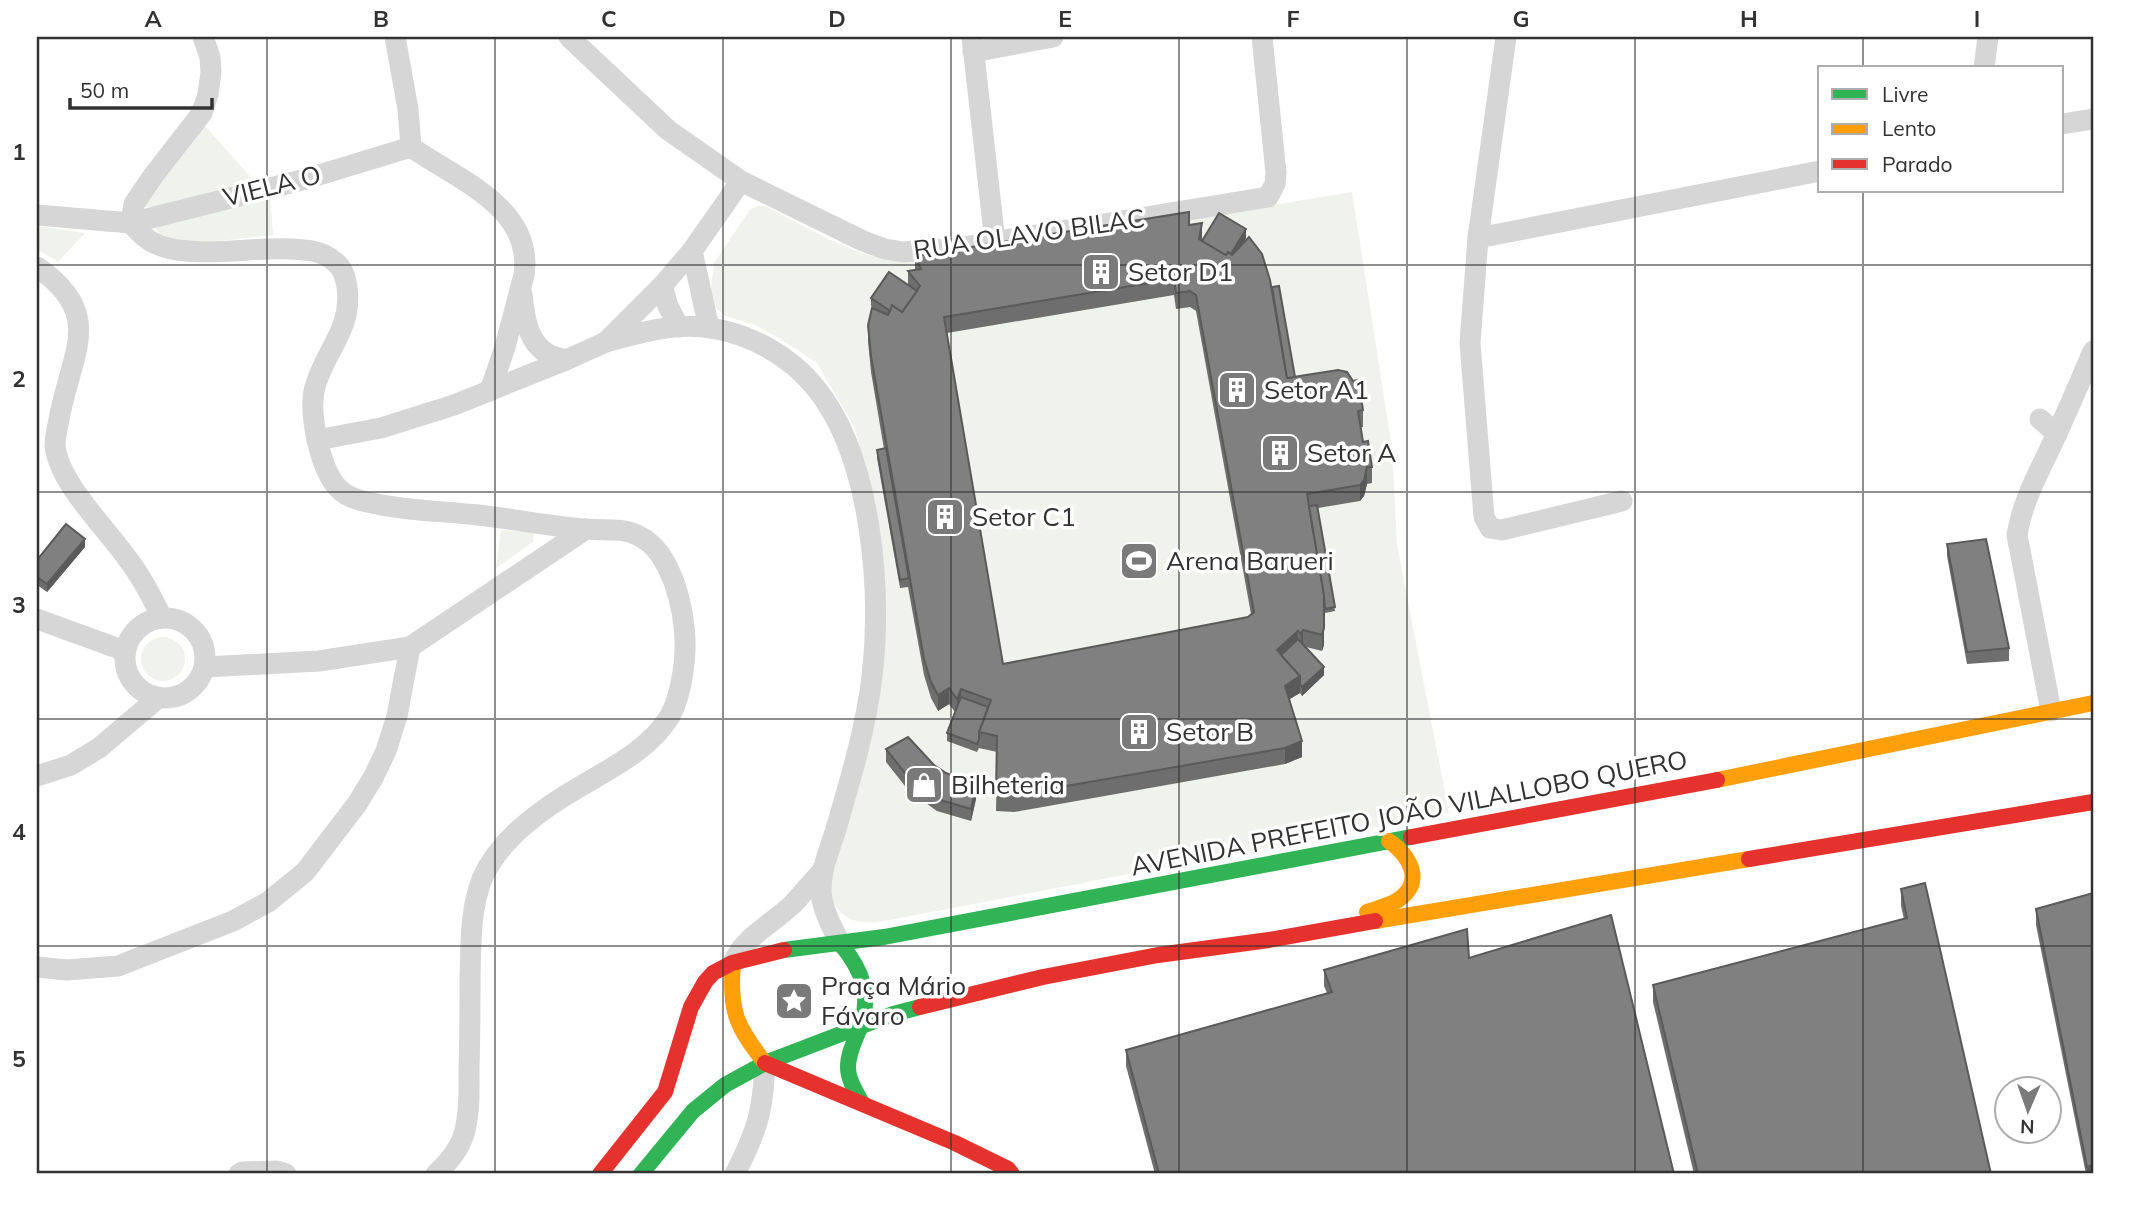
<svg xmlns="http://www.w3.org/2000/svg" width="2130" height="1211" font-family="Mulish,sans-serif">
	<rect width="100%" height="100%" fill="#fff"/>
	<g fill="#f0f2ec">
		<path d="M204,125L255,182L155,209L144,206L142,197Z"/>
		<path d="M1352,192L1392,448L1397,545L1449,813L895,919C864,925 840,926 829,891L868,733L867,477L854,426L817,363L779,338L755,325L725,316L714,306L711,289L714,263L749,211L756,206H765C801,224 846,252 884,259C904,263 933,259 954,258Z"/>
		<path d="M270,193L273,235C237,238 190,249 158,233L155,225Z"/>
		<path d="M37,226L85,233L58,262L37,249Z"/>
		<path d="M501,530L530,531L534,535L533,542L496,568Z"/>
		<circle cx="163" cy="659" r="22"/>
	</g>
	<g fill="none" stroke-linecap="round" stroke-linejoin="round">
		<g stroke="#d6d6d6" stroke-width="21">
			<path d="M203,37L210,57L211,72L208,94L202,113L153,176L134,204L131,223C139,233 148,242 161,246C195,258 253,247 291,249C306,250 321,250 334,261C343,268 345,276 347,287C353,329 325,350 315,387C308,412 320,469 338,488C346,497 360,501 372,503C406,511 443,511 478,515C514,519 549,526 585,529C602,531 621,527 637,535C657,544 666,562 674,582C684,611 688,641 683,672C681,686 677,703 670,716C650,749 613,767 581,786C543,808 500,838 482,879C470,910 471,944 470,977C470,1008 470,1038 469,1069C469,1089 470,1110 465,1130C461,1148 449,1162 436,1174"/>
			<path d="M395,37L408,109L411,147C456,179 534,207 524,275L505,347L490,391"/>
			<path d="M569,37L668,130L741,181L863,241L885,249L903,252L957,248L1268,197L1275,184L1276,173L1262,37"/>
			<path d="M972,37L995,242"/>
			<path d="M1506,37L1478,238L1470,343L1484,517L1490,528L1502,530L1622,501"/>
			<path d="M973,52L1053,37"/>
			<path d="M1984,68L1988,37"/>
			<path d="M2062,124L2093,119"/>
			<path d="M37,215L131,223L306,179L411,147"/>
			<path d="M1478,238L1820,171"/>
			<path d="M692,251L709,328"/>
			<path d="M37,267C107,315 70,354 59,420C57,428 55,438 55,446C59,483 106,528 127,558C141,576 152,597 162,618"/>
			<path d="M662,286L668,306L679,327"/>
			<path d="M522,294C524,314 527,340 545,352C551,357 559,358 566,360"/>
			<path d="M606,342C639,333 676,322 711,328C750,334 790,356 815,387C872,456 882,590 872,677C866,726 852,774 838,822C832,845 820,868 821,893C823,911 832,927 840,943"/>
			<path d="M2040,419L2057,434"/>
			<path d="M317,440L381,428L454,405L566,360L606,342L662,286L692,251L741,181"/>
			<circle cx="165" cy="658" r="40"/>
			<path d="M37,619L125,651"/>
			<path d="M205,667L319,661L410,647L586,529"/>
			<path d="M2051,711L2017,535C2022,502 2039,472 2053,442C2067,412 2080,382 2093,351"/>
			<path d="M37,776L71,765L99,748L158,698"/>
			<path d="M733,963C745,936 772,924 793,904C803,893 813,881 823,870"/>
			<path d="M37,967L67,970L118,966L233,921L268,902L305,872L357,804L373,778L386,751L397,716L410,647"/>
			<path d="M239,1174L243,1172L277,1171L286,1174"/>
			<path d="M735,1174C757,1131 763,1112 765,1063"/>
		</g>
		<g stroke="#30b455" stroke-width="16">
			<path d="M840,943C862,970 873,995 859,1030C854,1042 848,1054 848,1067C848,1080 856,1092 862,1103"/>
			<path d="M784,950L884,937L1411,837"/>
			<path d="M641,1174L693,1111L725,1085L765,1063L893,1014L920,1007"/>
		</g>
		<g stroke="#ff9f0a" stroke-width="16">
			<path d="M1717,780L2093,703"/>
			<path d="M1367,912C1377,908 1389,906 1398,900C1425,882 1410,856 1389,841"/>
			<path d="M1375,921L1749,859"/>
			<path d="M733,963C729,1011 736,1026 765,1063"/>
		</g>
		<g stroke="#e5322d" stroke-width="16">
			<path d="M1411,837L1717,780"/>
			<path d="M1749,859L2093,802"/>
			<path d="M920,1007L1043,977L1158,955L1269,940L1375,921"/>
			<path d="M765,1063L955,1143L1008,1169L1012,1174"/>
			<path d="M600,1174L665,1092L691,1007L705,982L713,973L732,963L784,950"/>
		</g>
	</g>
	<g fill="#6e6e6e" fill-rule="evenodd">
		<path d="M1189,225L1202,241L1246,238L1241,246L1272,287L1295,377L1363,410V427H1361L1363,442L1372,467V483L1367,484L1364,496L1360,501L1318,508L1335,611L1325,613L1324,612V645L1322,651L1306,647L1324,675L1302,696L1300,693L1289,699L1302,757L1285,764L1014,812L996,811L997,752L979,748L977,752L947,741V733L955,712L949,704L938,711L931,698L924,675L908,587L900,588L877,458V450L884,449L871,372L868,341V325L876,310L871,306V298L908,286V271L915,270V256ZM1174,295L1176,309L1190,307L1196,311L1251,614L1248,617L1003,664L947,333Z"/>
		<path d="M1947,544L2009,648V661L1967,664L1947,556Z"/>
		<path d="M85,547L47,592L37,585V560Z"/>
		<path d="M886,749L934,765L946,773L976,799L971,821L937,811L909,791L886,762Z"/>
		<path d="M1901,889L1991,1174H1694L1653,1002V985L1904,919L1901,906Z"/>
		<path d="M2036,909L2093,1174H2086L2036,925Z"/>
		<path d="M1469,958L1674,1174H1155L1126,1066V1050L1327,993L1324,986V970Z"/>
	</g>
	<g fill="#5a5a5a">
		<path d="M1202,223V239L1200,248L1199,239Z"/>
		<path d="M1246,229V238L1226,271V263Z"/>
		<path d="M1367,467V484L1364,496L1360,501V485Z"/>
		<path d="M85,539V547L47,592V584Z"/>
		<path d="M1324,595V645L1322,651V635Z"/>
		<path d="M1303,630V646L1301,650V634Z"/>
		<path d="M1298,631V647L1281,663L1277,650Z"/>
		<path d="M1324,667V675L1302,696V687Z"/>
		<path d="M1300,676V693L1285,702V686Z"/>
		<path d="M949,688V704L938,711V695Z"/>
		<path d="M961,689V705L957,715V699Z"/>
		<path d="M1302,741V757L1285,764V748Z"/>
		<path d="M976,786V799L971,821V809Z"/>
		<path d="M2093,1165V1174H2087V1167Z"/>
	</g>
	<g fill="#808080" stroke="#5a5a5a" stroke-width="2" fill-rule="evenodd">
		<path d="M1189,212V225L1202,223L1199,239L1226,255L1228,252L1232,255L1249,237L1262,254L1270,280L1287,378L1338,370L1347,372L1353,381L1358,380L1363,410L1358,411L1363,442L1368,441L1372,467H1367L1364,480L1360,485L1307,494L1324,595V628L1322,635L1303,630L1301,634L1298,631L1277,650L1300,676L1285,686L1302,741L1285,748L1014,795L996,794L997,736L979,732L991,700L961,689L957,699L949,688L938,695L931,682L924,659L871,356L868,325L872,308L888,315L892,305L902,312L920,286L908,271L921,269L915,256ZM1174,279L1176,293L1190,291L1196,295L1254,612L1248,617L1003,664L944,317Z"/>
		<path d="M1219,213L1246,229L1231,254L1228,252L1226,255L1202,241Z"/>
		<path d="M889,272L917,291L902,312L892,305L890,311L871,298Z"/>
		<path d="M1279,286L1295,377L1287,378L1272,287Z"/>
		<path d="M886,448L909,578L900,580L877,450Z"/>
		<path d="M1317,505L1335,607L1325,609L1324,595L1309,506Z"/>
		<path d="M66,524L85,539L47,584L37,577V560Z"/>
		<path d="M1986,539L2009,648L1967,652L1947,544Z"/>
		<path d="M1298,639L1324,667L1302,687L1300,684V676L1281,655Z"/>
		<path d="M961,697L988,707L979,732V739L977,744L947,733Z"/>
		<path d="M908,737L934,765L946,773L976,786L971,809L937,799L909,778L886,749Z"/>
		<path d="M1925,883L1991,1174H1698L1653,985L1907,918L1901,889Z"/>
		<path d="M2093,893V1165L2087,1167L2036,909Z"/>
		<path d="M1611,915L1674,1174H1159L1126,1050L1332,992L1324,970L1467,929L1469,958Z"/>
	</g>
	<path fill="none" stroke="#323232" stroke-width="2" stroke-opacity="0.55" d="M267,37V1174M495,37V1174M723,37V1174M951,37V1174M1179,37V1174M1407,37V1174M1635,37V1174M1863,37V68M1863,191V1174M37,265H2093M37,492H2093M37,719H2093M37,946H2093"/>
	<defs>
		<symbol id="building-square" viewBox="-11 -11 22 22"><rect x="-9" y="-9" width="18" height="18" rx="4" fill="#7a7a7a" stroke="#fff"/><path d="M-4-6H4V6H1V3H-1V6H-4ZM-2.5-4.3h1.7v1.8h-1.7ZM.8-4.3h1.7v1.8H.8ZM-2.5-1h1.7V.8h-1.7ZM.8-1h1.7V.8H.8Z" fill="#fff"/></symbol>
		<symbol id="stadium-square" viewBox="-11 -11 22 22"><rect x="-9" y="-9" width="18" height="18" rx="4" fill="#7a7a7a" stroke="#fff"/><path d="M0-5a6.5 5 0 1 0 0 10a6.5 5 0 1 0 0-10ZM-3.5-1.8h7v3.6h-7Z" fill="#fff"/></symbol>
		<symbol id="shop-square" viewBox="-11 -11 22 22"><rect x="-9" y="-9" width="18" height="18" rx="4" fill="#7a7a7a" stroke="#fff"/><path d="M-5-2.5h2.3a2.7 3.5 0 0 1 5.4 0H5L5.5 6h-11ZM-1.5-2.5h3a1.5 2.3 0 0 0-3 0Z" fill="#fff"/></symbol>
		<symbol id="sight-square" viewBox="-11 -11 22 22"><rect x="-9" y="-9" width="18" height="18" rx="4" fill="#7a7a7a" stroke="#fff"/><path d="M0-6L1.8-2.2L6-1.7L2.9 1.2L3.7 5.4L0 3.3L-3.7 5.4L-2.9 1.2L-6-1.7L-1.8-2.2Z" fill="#fff"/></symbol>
	</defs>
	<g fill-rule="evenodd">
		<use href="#building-square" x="1079" y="250" width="44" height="44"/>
		<use href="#building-square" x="1215" y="368" width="44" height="44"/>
		<use href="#building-square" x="1258" y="431" width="44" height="44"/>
		<use href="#building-square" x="923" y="495" width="44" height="44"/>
		<use href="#stadium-square" x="1117" y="539" width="44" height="44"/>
		<use href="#building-square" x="1117" y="710" width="44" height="44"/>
		<use href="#shop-square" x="902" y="763" width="44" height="44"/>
		<use href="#sight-square" x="772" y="979" width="44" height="44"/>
	</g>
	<g text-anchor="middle" stroke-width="7" stroke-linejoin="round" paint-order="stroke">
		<g font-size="26" fill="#323232" stroke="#fff">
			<text transform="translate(272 186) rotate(-14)" y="9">VIELA O</text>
			<text transform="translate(1029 234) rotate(-8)" y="9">RUA OLAVO BILAC</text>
			<text transform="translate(1409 813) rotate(-11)" y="9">AVENIDA PREFEITO JOÃO VILALLOBO QUERO</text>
		</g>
		<g font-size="26" fill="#323232" stroke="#fff" text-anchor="start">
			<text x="1128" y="281">Setor D1</text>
			<text x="1264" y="399">Setor A1</text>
			<text x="1307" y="462">Setor A</text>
			<text x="972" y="526">Setor C1</text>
			<text x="1166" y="570">Arena Barueri</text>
			<text x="1166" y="741">Setor B</text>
			<text x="951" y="794">Bilheteria</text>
			<text x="821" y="995">Praça Mário<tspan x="821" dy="30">Fávaro</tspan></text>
		</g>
	</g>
	<rect width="2130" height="1211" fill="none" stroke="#ffffff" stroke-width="77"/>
	<rect x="1818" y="66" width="245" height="126" fill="#ffffff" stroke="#adadad" stroke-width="2"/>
	<rect x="1832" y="89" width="35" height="10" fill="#30b455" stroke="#adadad" stroke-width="2"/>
	<text x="1882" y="102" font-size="21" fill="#323232">Livre</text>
	<rect x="1832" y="124" width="35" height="10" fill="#ff9f0a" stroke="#adadad" stroke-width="2"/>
	<text x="1882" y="136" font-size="21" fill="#323232">Lento</text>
	<rect x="1832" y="159" width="35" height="10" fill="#e5322d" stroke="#adadad" stroke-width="2"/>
	<text x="1882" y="172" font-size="21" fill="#323232">Parado</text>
	<g transform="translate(2028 1110) rotate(182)"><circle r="33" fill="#ffffff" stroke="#adadad" stroke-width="2"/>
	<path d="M0-5L12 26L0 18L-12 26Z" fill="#7a7a7a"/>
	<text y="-10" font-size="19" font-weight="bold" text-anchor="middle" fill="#323232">N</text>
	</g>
	<path d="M70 98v10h142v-10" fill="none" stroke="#323232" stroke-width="3.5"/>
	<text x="80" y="98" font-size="21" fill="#323232" stroke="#ffffff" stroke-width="5" paint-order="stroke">50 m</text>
	<rect x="38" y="38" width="2054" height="1134" fill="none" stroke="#323232" stroke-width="2.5"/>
	<g font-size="23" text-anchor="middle" font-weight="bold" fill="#323232">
		<text x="153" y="27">A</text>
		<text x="381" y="27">B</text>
		<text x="609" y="27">C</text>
		<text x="837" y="27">D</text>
		<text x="1065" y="27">E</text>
		<text x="1293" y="27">F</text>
		<text x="1521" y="27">G</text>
		<text x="1749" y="27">H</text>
		<text x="1977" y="27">I</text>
		<text x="19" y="160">1</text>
		<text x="19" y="387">2</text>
		<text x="19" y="613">3</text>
		<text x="19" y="840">4</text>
		<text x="19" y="1067">5</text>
	</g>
</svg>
